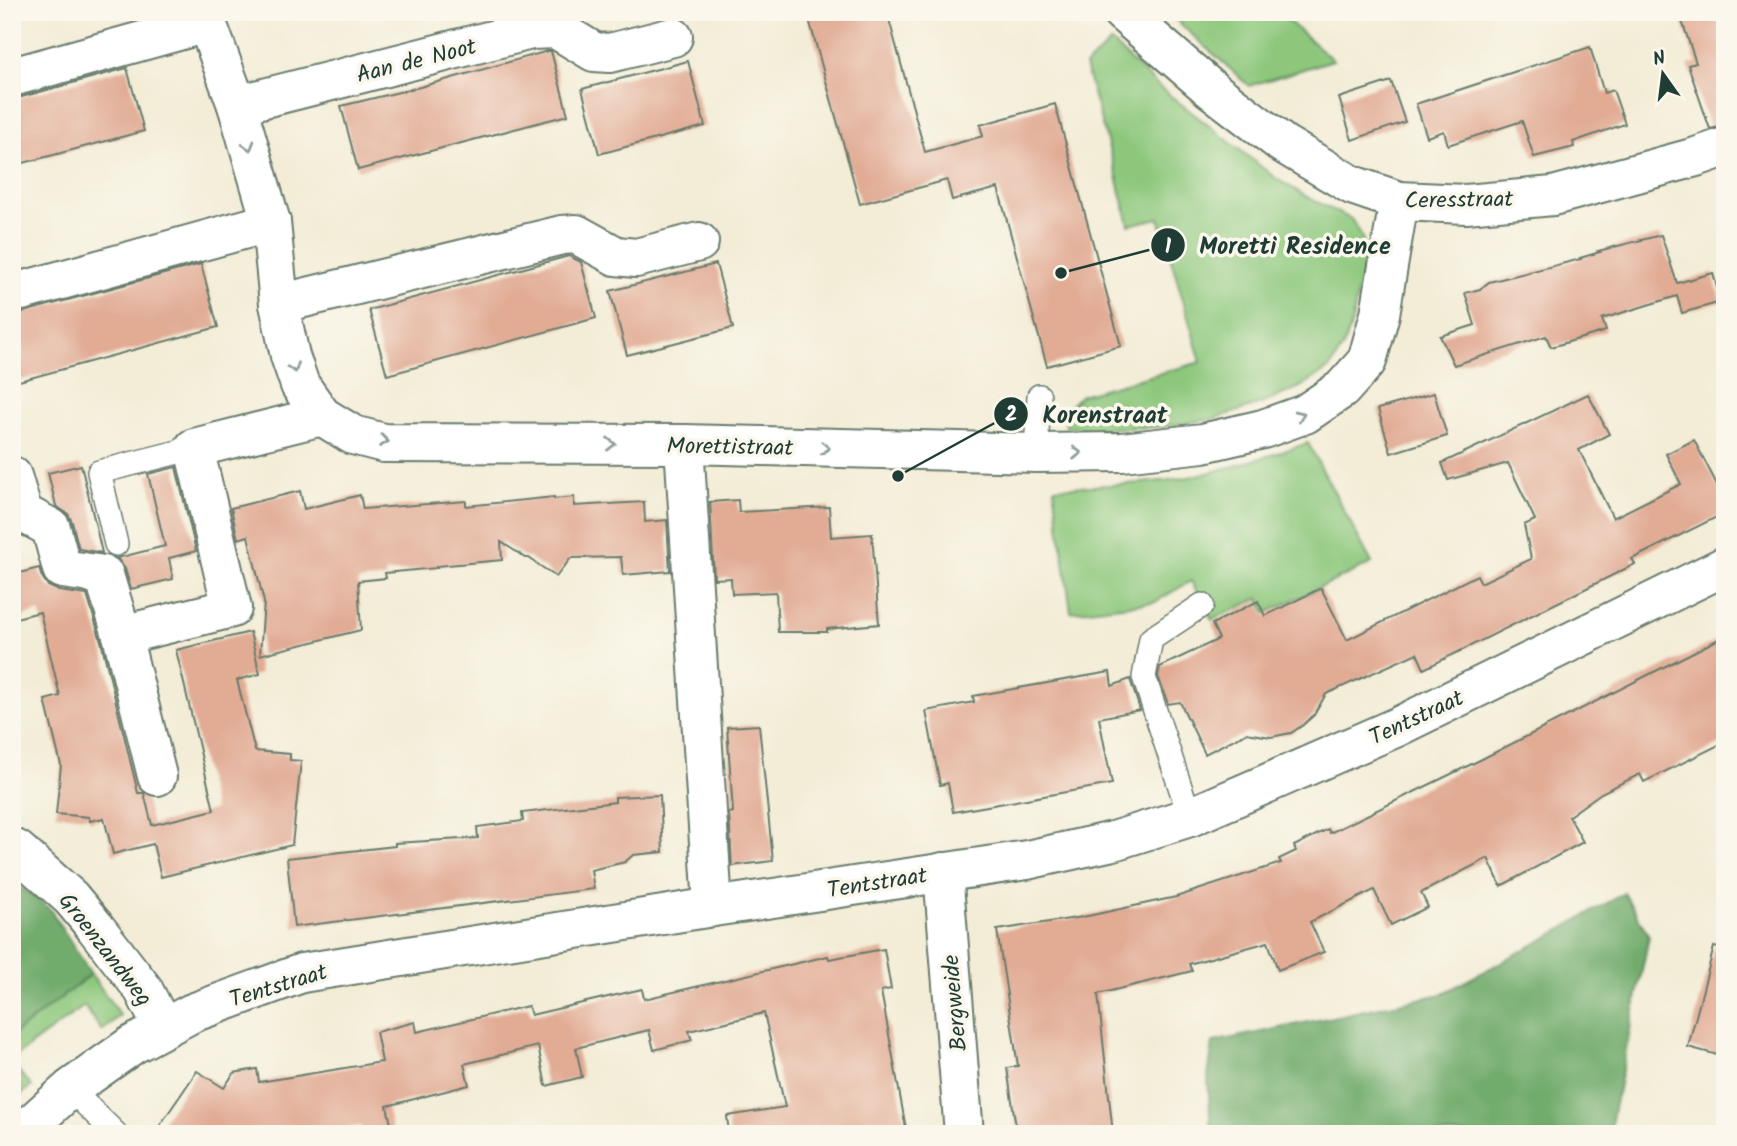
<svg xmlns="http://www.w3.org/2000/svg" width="1737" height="1146" font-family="Kalam,sans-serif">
	<rect width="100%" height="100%" fill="#fbf7ec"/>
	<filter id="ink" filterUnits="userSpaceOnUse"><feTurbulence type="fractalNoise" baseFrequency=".0143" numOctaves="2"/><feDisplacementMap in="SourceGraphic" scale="14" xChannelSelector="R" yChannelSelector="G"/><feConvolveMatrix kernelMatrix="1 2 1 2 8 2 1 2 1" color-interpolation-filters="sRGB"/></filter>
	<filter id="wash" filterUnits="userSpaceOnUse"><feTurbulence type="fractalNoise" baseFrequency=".00686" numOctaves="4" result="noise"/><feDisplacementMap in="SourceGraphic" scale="28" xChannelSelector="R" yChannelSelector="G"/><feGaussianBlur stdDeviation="1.57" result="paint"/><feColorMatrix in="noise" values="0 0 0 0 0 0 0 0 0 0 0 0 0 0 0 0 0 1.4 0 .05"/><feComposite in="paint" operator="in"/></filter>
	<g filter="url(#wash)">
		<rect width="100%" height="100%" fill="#f3edd7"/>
		<g fill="#8cc77c" stroke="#568258" stroke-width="2">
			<path d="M1167,12H1278L1333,60L1249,86Z"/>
			<path d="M1111,42L1158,86L1277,179L1311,199L1351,219L1359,231L1363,240L1364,252L1362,274L1350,330L1343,347L1330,368L1300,387L1261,404L1213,419L1163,427L1087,429L1066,427L1065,411L1081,395L1201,362L1159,218L1129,225L1117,176L1085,66Z"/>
			<path d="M1308,443L1372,563L1266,613L1259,598L1212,620L1191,581L1155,602L1071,612L1054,488C1099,485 1145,485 1189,477C1229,469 1269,456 1308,443Z"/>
			<path d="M91,974L120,1015L102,1031L84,1006L12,1059V1036Z"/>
			<path d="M12,1064L32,1086L12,1101Z"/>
		</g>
		<g fill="#71ac6c" stroke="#487450" stroke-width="2">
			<path d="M12,881L50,909L91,974L12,1036Z"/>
			<path d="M1624,893L1649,936L1609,1134H1211L1208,1077L1213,1042L1442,994L1550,936Z"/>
		</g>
		<g id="blocks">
			<g fill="#e1ab94">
				<path d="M807,12H887L925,152L983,136L980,125L1055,104L1121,346L1047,366L998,188L952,200L947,180L860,204Z"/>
				<path d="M1679,12H1725V126L1710,129L1688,65L1696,63Z"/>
				<path d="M1590,47L1604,93L1613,90L1625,124L1573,142L1574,147L1534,157L1522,121L1448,145L1444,131L1427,137L1416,104Z"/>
				<path d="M548,51H551L568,115L358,170L341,106L420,87Z"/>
				<path d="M688,61L705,126L599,154L582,89Z"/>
				<path d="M127,68L144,131L12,166V98H18Z"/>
				<path d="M1391,81L1405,122L1352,140L1339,98Z"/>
				<path d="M1661,235L1677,283L1713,273L1721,302L1682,313L1677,296L1602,319L1606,331L1551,347L1546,336L1454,365L1440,336L1475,325L1465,293L1480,289L1489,282L1581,259L1580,258L1600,252L1598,251Z"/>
				<path d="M569,256L581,262L596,318L387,375L369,310Z"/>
				<path d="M201,264L218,327L12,383V315Z"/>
				<path d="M716,264L733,328L627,355L610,291Z"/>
				<path d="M1434,393L1447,436L1391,453L1378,409Z"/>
				<path d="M1588,394L1609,434L1579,450L1613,518L1681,484L1666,454L1694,440L1725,500V513L1632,559L1635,564L1424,669L1417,653L1326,694L1314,715L1303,725L1291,733L1271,737L1246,733L1205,754L1180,702L1168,704L1158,676L1160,667L1219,639L1212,624L1258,601L1265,616L1321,588L1347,640L1477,575L1481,583L1531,559L1524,525L1535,520L1508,463L1448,480L1442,463Z"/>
				<path d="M81,465L96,527L102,553L79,549L72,522L68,514L56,506L52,489L48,473Z"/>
				<path d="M176,467L196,551L169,558L173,579L131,589L125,569L117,558L165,546L148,474Z"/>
				<path d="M300,491L304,509L360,495L363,509L466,501V506L554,497V499L574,497V506L644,502L645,522L667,520L670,571L623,575L621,557L571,558L556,577L529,558H526L501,542L502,560L436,566L437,568L385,573L386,578L358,581L361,630L260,655L264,602L248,536L238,539L231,508Z"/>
				<path d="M738,500L739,512L829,507L831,537L872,534L879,624L827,629V632H778L776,592L732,594L731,578L714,579L710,502Z"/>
				<path d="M39,568L41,575L48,586L59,591L87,595L101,641L138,793H144L152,825L214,810L176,650L250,632L260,674L237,680L255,751L290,754V760L301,761L292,845L161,877L153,844L113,854L104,818L90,821L89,817L56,814L61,765L45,700L60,696L40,612L12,619V575Z"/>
				<path d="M1725,636V742L1644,782L1640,774L1601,793L1569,816L1583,842L1501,886L1488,858L1421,893L1428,907L1391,925L1374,890L1310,922L1324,952L1278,970L1268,942L1189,964L1192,971L1098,994L1113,1134H1017L1007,1068L1018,1066L997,930L1083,917L1176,897L1281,863L1279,859L1296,851L1294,846L1328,829L1330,833L1480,760Z"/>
				<path d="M1110,672L1112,686L1130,679L1140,710L1099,718L1112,784L953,812L948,783L940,785L926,711L974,702L973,696Z"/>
				<path d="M759,725L773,861L732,866L729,813L733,812L727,727Z"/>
				<path d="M660,795L663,852L633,855L625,862L591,870L594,889L294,927L287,858L395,846V843L478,838L477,827L523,821L522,813L615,802V797Z"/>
				<path d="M1714,947L1725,949V1057L1688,1047Z"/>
				<path d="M884,949L891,989L881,991L907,1134H729L727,1116L785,1107L764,1013L689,1031L692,1040L654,1050L649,1030L576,1048L582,1077L546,1086L538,1046L464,1064L469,1085L387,1106L393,1134H362L361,1126L315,1134H154L197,1071L224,1088L234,1073L257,1069L259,1082L382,1062L376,1032L415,1022L417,1032L528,1006L531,1015L642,989L644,999L828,956L829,959Z"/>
			</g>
		</g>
	</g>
	<g filter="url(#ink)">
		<use href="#blocks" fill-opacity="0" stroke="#697b6d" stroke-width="2"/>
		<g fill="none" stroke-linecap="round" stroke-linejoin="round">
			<defs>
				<g id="lane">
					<path d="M1036,453L1039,396"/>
					<path d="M116,544L99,472L194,448"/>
					<path d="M1190,817L1144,677L1151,639L1202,605"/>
					<path d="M70,1089L115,1133"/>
				</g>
				<g id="street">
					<path d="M203,12L237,105L271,222L279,304L290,356L300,385L322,416L353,435L384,443L684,444L1036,453L1122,452L1203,443L1263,429L1305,414L1342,389L1367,361L1380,314L1399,201"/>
					<path d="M1122,12L1211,89L1283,144L1352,185L1399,201L1466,204L1553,196L1696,157L1725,147"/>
					<path d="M12,77L207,23"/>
					<path d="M237,105L531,30L556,29L594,52L610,53L673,37"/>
					<path d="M12,287L22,291L271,222"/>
					<path d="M279,304L562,235L576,234L616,256L636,258L699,242"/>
					<path d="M684,444L713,907"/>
					<path d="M12,476L23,513L51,528L62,569L104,575L122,635L157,776"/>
					<path d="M122,635L232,608L194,448L322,416"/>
					<path d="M12,848L17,850L71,898L95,927L143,989L163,1028"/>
					<path d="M943,872L964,1134"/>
					<path d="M20,1134L70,1089L132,1045L192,1013L302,973L713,907L1027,860L1113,841L1190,817L1397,727L1725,566"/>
				</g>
			</defs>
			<use href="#lane" stroke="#697b6d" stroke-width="26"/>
			<use href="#street" stroke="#697b6d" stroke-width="42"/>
			<use href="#lane" stroke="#fff" stroke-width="23"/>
			<use href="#street" stroke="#fff" stroke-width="38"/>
		</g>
		<defs><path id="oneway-chevron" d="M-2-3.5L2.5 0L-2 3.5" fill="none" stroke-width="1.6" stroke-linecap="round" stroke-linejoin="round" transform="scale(1.75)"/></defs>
		<g stroke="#8f9e9a">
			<use href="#oneway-chevron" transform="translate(249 146) rotate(74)"/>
			<use href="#oneway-chevron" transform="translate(294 368) rotate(70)"/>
			<use href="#oneway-chevron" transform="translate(1300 415) rotate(-24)"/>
			<use href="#oneway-chevron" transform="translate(384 441) rotate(7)"/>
			<use href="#oneway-chevron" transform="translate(611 444)"/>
			<use href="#oneway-chevron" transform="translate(825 448) rotate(2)"/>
			<use href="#oneway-chevron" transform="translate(1077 453) rotate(-1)"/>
		</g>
	</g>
	<g text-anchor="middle" stroke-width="7" stroke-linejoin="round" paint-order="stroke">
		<g font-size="23" fill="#1f3d34" stroke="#fbf7ec">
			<text transform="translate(416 60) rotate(-14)" y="8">Aan de Noot</text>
			<text transform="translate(1459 199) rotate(-1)" y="8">Ceresstraat</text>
			<text transform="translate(730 446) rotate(1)" y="8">Morettistraat</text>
			<text transform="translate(1416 717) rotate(-25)" y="8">Tentstraat</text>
			<text transform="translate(877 882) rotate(-9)" y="8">Tentstraat</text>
			<text transform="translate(106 949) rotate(52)" y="8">Groenzandweg</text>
			<text transform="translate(278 985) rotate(-17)" y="8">Tentstraat</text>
			<text transform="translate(954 1003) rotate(-95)" y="8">Bergweide</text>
		</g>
	</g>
	<path fill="none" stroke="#1f3d34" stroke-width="2.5" d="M1061 273L1168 245M898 476L1011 414"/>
	<g fill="#1f3d34" stroke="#fbf7ec" stroke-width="2.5">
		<circle cx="1061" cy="273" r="7"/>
		<circle cx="898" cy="476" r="7"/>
		<circle cx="1168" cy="245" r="18"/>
		<circle cx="1011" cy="414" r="18"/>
	</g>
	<g font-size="21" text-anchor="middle" font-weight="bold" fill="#fff">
		<text x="1168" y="253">1</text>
		<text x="1011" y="421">2</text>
	</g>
	<g font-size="24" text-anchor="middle" font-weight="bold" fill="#1f3d34" stroke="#fbf7ec" stroke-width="7" stroke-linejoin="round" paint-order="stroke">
		<text x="1295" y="254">Moretti Residence</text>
		<text x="1105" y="423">Korenstraat</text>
	</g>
	<rect width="1737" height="1146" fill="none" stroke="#fbf7ec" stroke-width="42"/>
	<g transform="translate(1663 74) rotate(346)" stroke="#fbf7ec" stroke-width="5" paint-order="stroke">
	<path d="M0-5L12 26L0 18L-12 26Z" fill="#1f3d34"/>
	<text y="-10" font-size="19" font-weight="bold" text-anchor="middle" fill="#1f3d34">N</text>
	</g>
</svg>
